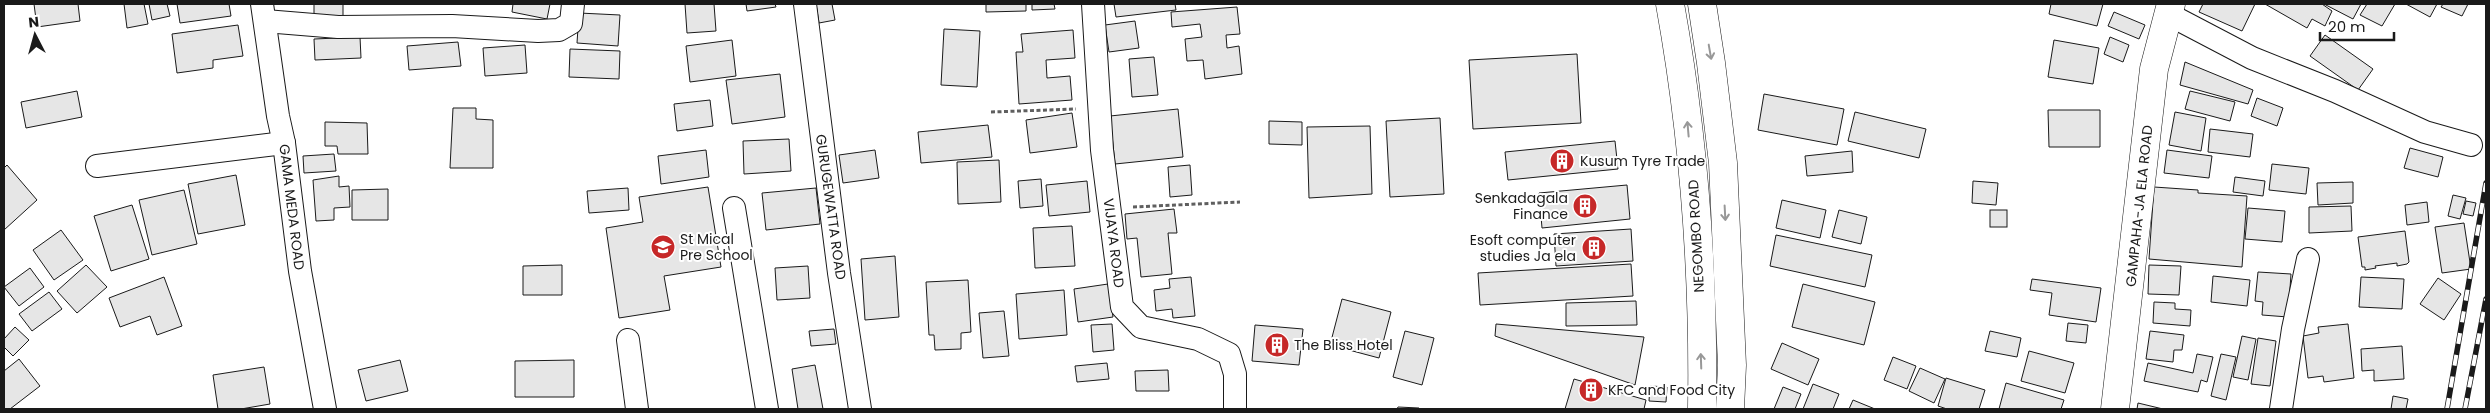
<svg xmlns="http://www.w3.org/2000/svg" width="2490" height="413" font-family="Poppins,sans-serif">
	<rect width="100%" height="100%" fill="#fff"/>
	<g fill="#e6e6e6" stroke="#1a1a1a">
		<path d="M34,4H78L80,21L37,27Z"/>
		<path d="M124,4H144L148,24L127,28Z"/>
		<path d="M149,4H167L170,16L152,20Z"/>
		<path d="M177,4H229L231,16L180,23Z"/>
		<rect x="314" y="4" width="29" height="15"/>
		<path d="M513,4H550L547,19L512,12Z"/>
		<path d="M685,4H714L716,31L687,33Z"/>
		<path d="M746,4H775L776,7L747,11Z"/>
		<path d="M816,4H832L835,20L819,23Z"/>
		<path d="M986,4H1026V11L986,12Z"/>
		<path d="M1032,4H1054L1055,9L1032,10Z"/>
		<path d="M1114,4H1175L1176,10L1116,17Z"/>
		<path d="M2051,4H2103L2097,26L2049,14Z"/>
		<path d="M2203,4H2255L2242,31L2199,12Z"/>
		<path d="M2265,4H2322L2332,11L2325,26L2312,19L2307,28Z"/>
		<path d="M2324,4H2361L2353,19Z"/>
		<path d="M2367,4H2395L2382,26L2360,15Z"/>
		<path d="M2406,4H2437L2430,17Z"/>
		<path d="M2443,4H2468L2462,16L2441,7Z"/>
		<path d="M1237,7L1240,34L1226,35L1227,48L1239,46L1242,74L1205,79L1203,60L1187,61L1185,39L1202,37L1200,24L1172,27L1171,12Z"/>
		<path d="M2114,12L2145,25L2139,39L2108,26Z"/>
		<path d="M579,13L620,15L618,46L577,43Z"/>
		<path d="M1135,21L1139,48L1109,52L1105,25Z"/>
		<path d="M238,25L243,56L213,60V68L177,73L172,34Z"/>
		<path d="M944,29L980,31L977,87L941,85Z"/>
		<path d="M1073,30L1075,58L1046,60L1047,78L1070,76L1072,100L1019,104L1016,52H1023L1021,34Z"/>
		<path d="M2325,35L2373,69L2358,90L2310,56Z"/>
		<path d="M360,37L361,58L315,60L314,39Z"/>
		<path d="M2110,37L2129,45L2123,62L2104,54Z"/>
		<path d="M732,40L736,76L690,82L686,46Z"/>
		<path d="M2054,40L2099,48L2093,84L2048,77Z"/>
		<path d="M458,42L461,66L409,70L407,46Z"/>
		<path d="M525,45L527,73L485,76L483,48Z"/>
		<path d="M570,49L620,51L619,79L569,77Z"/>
		<path d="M1577,54L1581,123L1473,129L1469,60Z"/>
		<path d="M1154,57L1158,95L1132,97L1129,59Z"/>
		<path d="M2185,62L2253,90L2248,104L2180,85Z"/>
		<path d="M780,74L785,117L732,124L726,80Z"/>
		<path d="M77,91L82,117L26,128L21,102Z"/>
		<path d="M2190,91L2235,102L2230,121L2185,109Z"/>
		<path d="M1764,94L1844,109L1837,145L1758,130Z"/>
		<path d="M2257,98L2283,108L2277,126L2251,116Z"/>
		<path d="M710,100L713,126L677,131L674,104Z"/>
		<path d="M453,108H476V119L493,120V168H450Z"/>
		<path d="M1178,109L1183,157L1115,164L1110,116Z"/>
		<path d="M2048,110H2100V147H2049Z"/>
		<path d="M1855,112L1926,129L1919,158L1848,141Z"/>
		<path d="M2175,112L2206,118L2201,151L2169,145Z"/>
		<path d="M1072,113L1077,147L1030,153L1026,120Z"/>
		<path d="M1440,118L1444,194L1390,197L1386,121Z"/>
		<path d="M1269,121L1302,122V145L1269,144Z"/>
		<path d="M325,122L367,123L368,154H338L337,146H325Z"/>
		<path d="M988,125L992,157L921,163L918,132Z"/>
		<path d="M1370,126L1372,194L1309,198L1307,127Z"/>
		<path d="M2210,129L2253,134L2250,157L2208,152Z"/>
		<path d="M789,139L791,171L744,174L743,141Z"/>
		<path d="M1615,141L1618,169L1508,180L1505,152Z"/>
		<path d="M2410,148L2443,157L2438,177L2404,168Z"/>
		<path d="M706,150L709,177L661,184L658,156Z"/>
		<path d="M875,150L879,178L843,183L839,155Z"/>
		<path d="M2167,150L2212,156L2209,178L2164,173Z"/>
		<path d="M1852,151L1853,172L1807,176L1805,156Z"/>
		<path d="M334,154L336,171L304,173L303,156Z"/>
		<path d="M999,160L1001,202L958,204L957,162Z"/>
		<path d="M2272,164L2309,168L2306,194L2269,190Z"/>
		<path d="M7,165L37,200L4,230V168Z"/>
		<path d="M1190,165L1192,195L1170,197L1168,167Z"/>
		<path d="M236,175L245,225L198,234L188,184Z"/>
		<path d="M339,176V187L349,186L350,207L334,208V220L316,221L313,180Z"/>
		<path d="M2235,177L2265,181L2263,196L2233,192Z"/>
		<path d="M1041,179L1043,206L1020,208L1018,181Z"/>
		<path d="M1087,181L1090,212L1049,216L1046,185Z"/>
		<path d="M1973,181L1998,183L1996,205L1972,203Z"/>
		<path d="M2353,182V203L2318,205L2317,183Z"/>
		<path d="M1627,185L1630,219L1542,228L1539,193Z"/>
		<path d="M708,187L721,267L664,276L670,310L619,318L606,228L643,222L639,197Z"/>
		<path d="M2154,187L2198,190V193L2247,196L2242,267L2149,259Z"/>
		<path d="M628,188L629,210L589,213L587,191Z"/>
		<path d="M816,188L820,224L766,230L762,193Z"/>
		<path d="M388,189V220H352V190Z"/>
		<path d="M184,190L197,244L152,255L139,200Z"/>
		<path d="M2453,195L2466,198L2460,219L2448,216Z"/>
		<path d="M1782,200L1826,210L1820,238L1776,228Z"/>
		<path d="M2466,201L2476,203L2473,216L2463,214Z"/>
		<path d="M2427,202L2429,222L2407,225L2405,205Z"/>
		<path d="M132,205L149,259L111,271L94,216Z"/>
		<path d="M2351,206L2352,231L2309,233V207Z"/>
		<path d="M2248,208L2285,211L2282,242L2245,239Z"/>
		<path d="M1174,209L1177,233H1168L1172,274L1141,277L1137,238L1127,239L1125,214Z"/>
		<path d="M1839,210L1867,217L1861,244L1832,237Z"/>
		<rect x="1990" y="210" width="17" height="17"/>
		<path d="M2464,223L2471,269L2442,273L2435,227Z"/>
		<path d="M1072,226L1075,266L1035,268L1033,228Z"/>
		<path d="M1631,229L1633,261L1556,266L1554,234Z"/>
		<path d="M61,230L83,260L54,280L33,250Z"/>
		<path d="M2405,231L2409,262L2407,264L2397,266V263L2375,266L2376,268L2365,270V267H2362L2358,237Z"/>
		<path d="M1776,235L1872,255L1865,287L1770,266Z"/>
		<path d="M895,256L899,317L865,320L861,259Z"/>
		<path d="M1631,264L1633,296L1480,305L1478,273Z"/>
		<path d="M86,265L107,287L77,313L57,291Z"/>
		<path d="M562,265V295H523V266Z"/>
		<path d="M2149,265L2181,266L2179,295L2148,294Z"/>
		<path d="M808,266L810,298L777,300L775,268Z"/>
		<path d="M30,268L44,287L19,306L4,287Z"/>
		<path d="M2258,272L2291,274L2288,317L2262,315L2263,302L2255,301Z"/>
		<path d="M2213,276L2250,280L2247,306L2211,302Z"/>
		<path d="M164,277L182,326L157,335L150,316L120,327L109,298Z"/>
		<path d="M1191,277L1195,316L1173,318L1172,309L1156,311L1154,290L1170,288L1169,279Z"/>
		<path d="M2361,277L2404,279L2402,309L2359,307Z"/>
		<path d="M2438,278L2461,294L2444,320L2420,304Z"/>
		<path d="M2032,279L2101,288L2096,322L2049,315L2052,293L2030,290Z"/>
		<path d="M968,280L971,332L961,333V349L935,350L934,335H929L926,282Z"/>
		<path d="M1108,284L1113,317L1078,322L1074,289Z"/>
		<path d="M1803,284L1875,302L1864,345L1792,327Z"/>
		<path d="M1064,290L1067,335L1019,339L1016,294Z"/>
		<path d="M49,292L62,309L32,331L19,314Z"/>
		<path d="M1342,299L1391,312L1379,358L1330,345Z"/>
		<path d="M1636,301L1637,325L1566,326V303Z"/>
		<path d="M2154,302L2175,303V309L2191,310L2190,326L2153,323Z"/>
		<path d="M1004,311L1009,356L983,358L979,313Z"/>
		<path d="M2068,323L2088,325L2086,343L2066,341Z"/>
		<path d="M1112,324L1114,350L1093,352L1091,325Z"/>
		<path d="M1496,324L1644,337L1635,385L1495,336Z"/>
		<path d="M2348,324L2354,378L2324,382L2323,376L2308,378L2303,336L2319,333L2318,327Z"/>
		<path d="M1255,325L1303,329L1299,365L1252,361Z"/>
		<path d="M15,327L29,340L13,356L4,347V339Z"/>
		<path d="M834,329L836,344L811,346L809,331Z"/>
		<path d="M1405,331L1434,338L1422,385L1393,377Z"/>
		<path d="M1990,331L2021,338L2017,357L1985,351Z"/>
		<path d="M2150,331L2184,335L2182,350H2174L2173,362L2146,359Z"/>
		<path d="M2242,336L2256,339L2248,380L2233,377Z"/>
		<path d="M2258,338L2276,341L2270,386L2251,384Z"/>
		<path d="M1782,343L1819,359L1808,385L1771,369Z"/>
		<path d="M2402,346L2404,379L2374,381V370L2362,371L2361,349Z"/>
		<path d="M2029,351L2074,363L2065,393L2021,381Z"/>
		<path d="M2197,354L2213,357L2207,382L2201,380L2198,392L2144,381L2148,363L2193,373Z"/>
		<path d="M2221,354L2236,357L2226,400L2211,396Z"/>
		<path d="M1893,357L1916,366L1907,389L1884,380Z"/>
		<path d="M19,359L40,386L10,409H4V371Z"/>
		<path d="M400,360L408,391L366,401L358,370Z"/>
		<path d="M574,360V397H515V361Z"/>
		<path d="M1107,363L1109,379L1077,382L1075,366Z"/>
		<path d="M815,365L823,409H798L792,369Z"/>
		<path d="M264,367L270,404L241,409H218L213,375Z"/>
		<path d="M1920,368L1945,379L1934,403L1909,391Z"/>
		<path d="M1168,370L1169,391H1136L1135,371Z"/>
		<path d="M1946,378L1985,390L1979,409H1947L1938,406Z"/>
		<path d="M1574,379L1646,400L1644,409H1565Z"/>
		<path d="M2006,383L2064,400L2061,409H1999Z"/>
		<path d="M1813,384L1839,394L1833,409H1803Z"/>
		<path d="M1650,386L1667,387L1666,402L1649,401Z"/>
		<path d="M1783,387L1801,394L1795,409H1774Z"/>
		<path d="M2393,396L2408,399L2406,409H2391Z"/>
		<path d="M1853,400L1875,409H1849Z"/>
		<path d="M2138,403L2163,409H2137Z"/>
		<path d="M1398,407L1419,408V409H1397Z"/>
	</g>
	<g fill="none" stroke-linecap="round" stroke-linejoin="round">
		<defs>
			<g id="street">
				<path d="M262,4L278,116L284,143L300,271L325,409"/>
				<path d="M805,4L839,273L860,409"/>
				<path d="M1093,4L1102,150L1122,307L1141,327L1198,339L1229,354L1235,374V409"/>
				<path d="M2168,14L2252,58L2335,91L2425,132L2471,145"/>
				<path d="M265,21L338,27L452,26L538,31L559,30L571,23L573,4"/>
				<path d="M97,166L284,143"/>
				<path d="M734,208L767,409"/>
				<path d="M628,340L637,409"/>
				<path d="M2281,409L2293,329L2308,259"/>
			</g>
			<g id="highway">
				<path d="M1670,4C1694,137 1704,274 1702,409"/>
				<path d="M1702,4L1711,63L1723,163L1732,365L1730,409"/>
				<path d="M2115,409L2154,69L2171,4"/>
			</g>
		</defs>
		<use href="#street" stroke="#1a1a1a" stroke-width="24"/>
		<use href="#highway" stroke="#1a1a1a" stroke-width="29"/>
		<g stroke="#5f5f5f" stroke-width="3" stroke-dasharray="4 2.5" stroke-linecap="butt">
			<path d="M991,112L1076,109"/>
			<path d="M1133,207L1240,202"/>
		</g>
		<use href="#street" stroke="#fff" stroke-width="22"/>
		<use href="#highway" stroke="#fff" stroke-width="28"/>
		<defs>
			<g id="rail">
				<path d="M2447,409L2486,183"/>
				<path d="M2465,409L2486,299"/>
			</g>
		</defs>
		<use href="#rail" stroke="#1a1a1a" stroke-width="5.5"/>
		<use href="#rail" stroke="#fff" stroke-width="4" stroke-dasharray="11" stroke-linecap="butt"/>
	</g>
	<defs><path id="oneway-shaft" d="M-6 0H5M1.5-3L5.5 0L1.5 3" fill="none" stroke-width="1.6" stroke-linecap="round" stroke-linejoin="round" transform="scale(1.25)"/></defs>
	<g stroke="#989898">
		<use href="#oneway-shaft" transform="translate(1710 52) rotate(80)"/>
		<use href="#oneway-shaft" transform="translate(1688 129) rotate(-95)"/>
		<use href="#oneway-shaft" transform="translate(1725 213) rotate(87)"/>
		<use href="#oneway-shaft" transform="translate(1701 361) rotate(-92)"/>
	</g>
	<defs>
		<symbol id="building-disc" viewBox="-11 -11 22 22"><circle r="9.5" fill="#c62828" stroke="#fff"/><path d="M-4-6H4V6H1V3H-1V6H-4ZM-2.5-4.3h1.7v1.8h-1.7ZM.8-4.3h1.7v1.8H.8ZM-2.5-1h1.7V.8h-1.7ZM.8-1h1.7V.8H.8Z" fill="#fff"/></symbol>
		<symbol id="school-disc" viewBox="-11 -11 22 22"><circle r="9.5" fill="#c62828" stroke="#fff"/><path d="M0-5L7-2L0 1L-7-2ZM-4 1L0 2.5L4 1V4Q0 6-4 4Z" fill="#fff"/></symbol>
	</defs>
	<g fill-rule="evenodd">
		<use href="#building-disc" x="1548" y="147" width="28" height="28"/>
		<use href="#building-disc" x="1571" y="192" width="28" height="28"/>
		<use href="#school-disc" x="649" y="233" width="28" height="28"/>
		<use href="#building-disc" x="1580" y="234" width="28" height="28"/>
		<use href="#building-disc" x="1263" y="331" width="28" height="28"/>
		<use href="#building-disc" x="1577" y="376" width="28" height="28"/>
	</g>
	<g text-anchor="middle" stroke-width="4" stroke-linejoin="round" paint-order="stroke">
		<g font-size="14" fill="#1a1a1a" stroke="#fff" text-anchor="start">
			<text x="1580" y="166">Kusum Tyre Trade</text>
			<text x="1568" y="203" text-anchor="end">Senkadagala<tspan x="1568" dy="16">Finance</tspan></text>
			<text x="680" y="244">St Mical<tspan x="680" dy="16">Pre School</tspan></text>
			<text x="1576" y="245" text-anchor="end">Esoft computer<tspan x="1576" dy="16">studies Ja ela</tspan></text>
			<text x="1294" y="350">The Bliss Hotel</text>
			<text x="1608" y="395">KFC and Food City</text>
		</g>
		<g font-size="14" fill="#1a1a1a" stroke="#fff">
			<text transform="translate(2139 206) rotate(-84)" y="5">GAMPAHA-JA ELA ROAD</text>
			<text transform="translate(292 207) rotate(83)" y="5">GAMA MEDA ROAD</text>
			<text transform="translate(831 207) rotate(82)" y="5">GURUGEWATTA ROAD</text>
			<text transform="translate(1696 236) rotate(-93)" y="5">NEGOMBO ROAD</text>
			<text transform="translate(1114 243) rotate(83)" y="5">VIJAYA ROAD</text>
		</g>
	</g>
	<rect width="2490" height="413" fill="none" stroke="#1a1a1a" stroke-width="10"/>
	<g transform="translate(35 35) rotate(354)" stroke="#ffffff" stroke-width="4" paint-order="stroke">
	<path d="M0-4L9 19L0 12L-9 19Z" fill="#1a1a1a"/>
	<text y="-8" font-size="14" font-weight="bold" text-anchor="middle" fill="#1a1a1a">N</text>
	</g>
	<path d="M2320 32v8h74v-8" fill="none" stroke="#1a1a1a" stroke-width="2.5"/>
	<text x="2328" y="32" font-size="15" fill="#1a1a1a" stroke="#ffffff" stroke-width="4" paint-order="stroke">20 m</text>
</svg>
